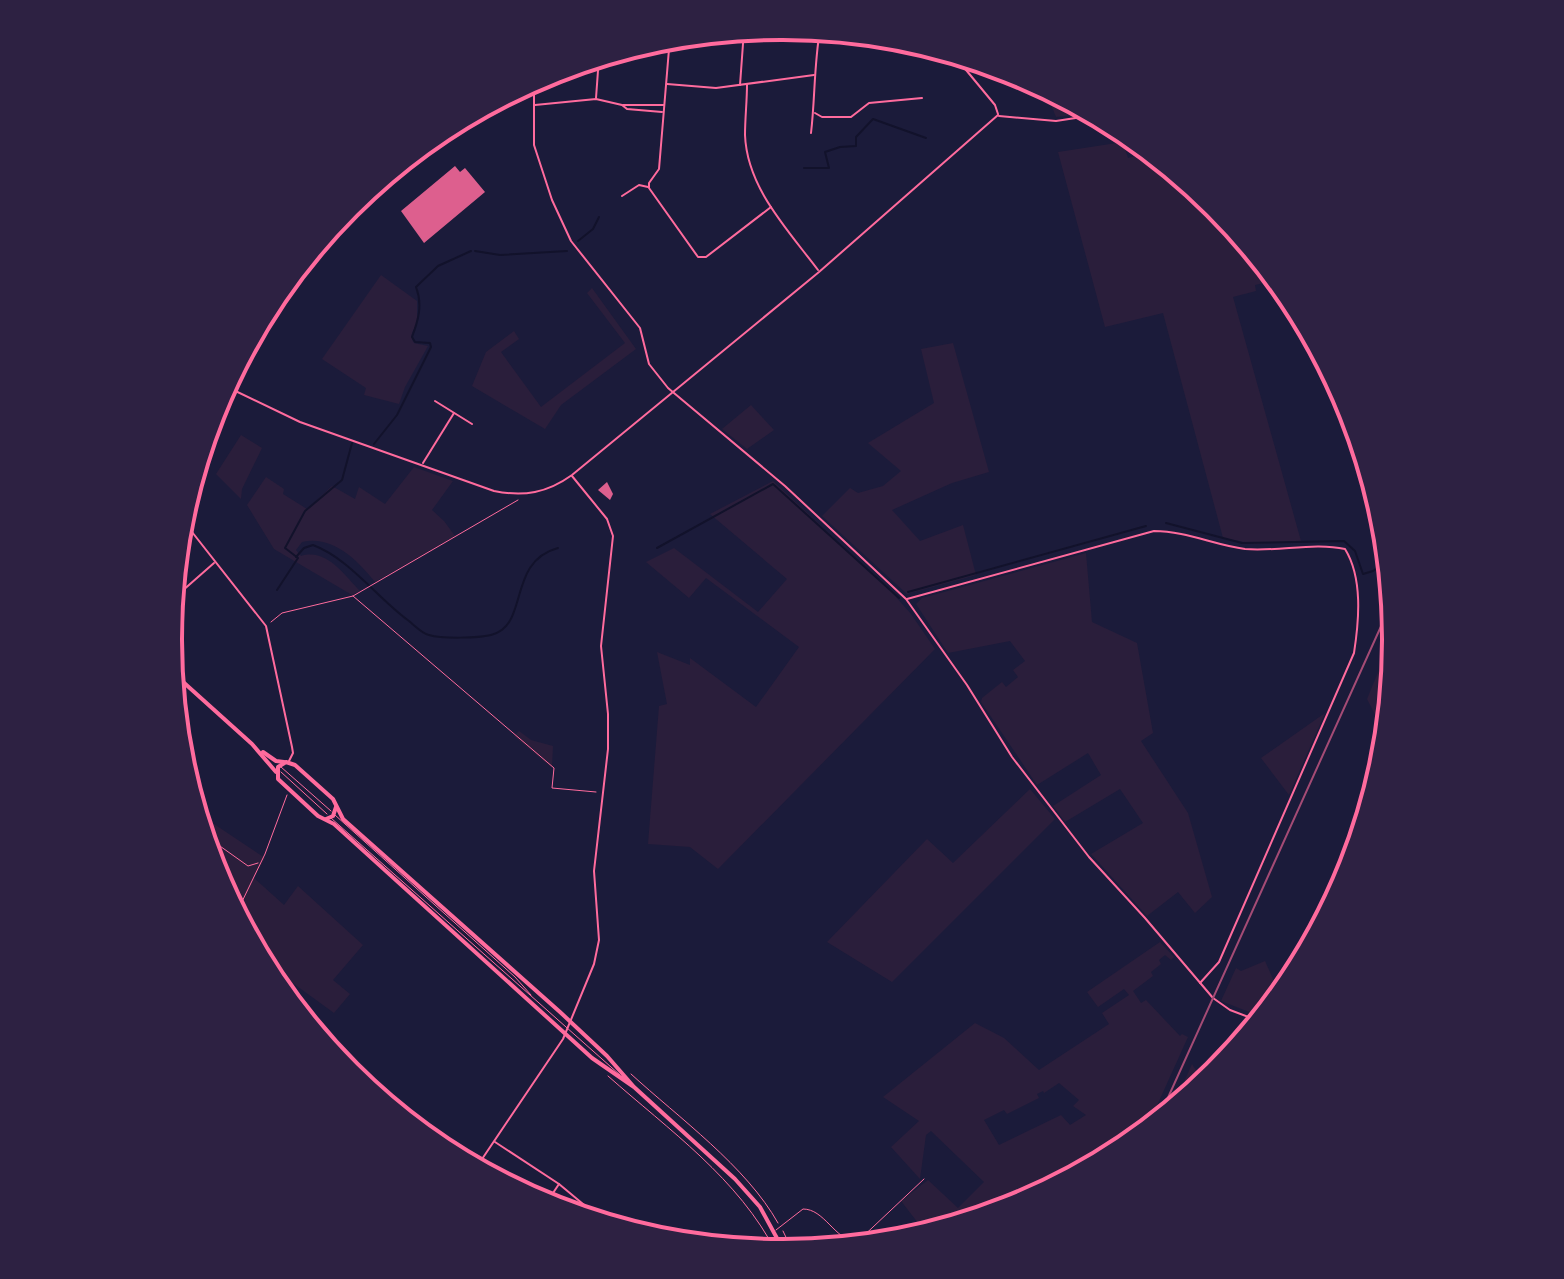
<svg xmlns="http://www.w3.org/2000/svg" width="1564" height="1279" font-family="'DM Sans',sans-serif">
	<rect width="100%" height="100%" fill="#1b1b3a"/>
	<g fill="#2a1e3b" fill-rule="evenodd">
		<path d="M1044,87L1091,113L1056,117Z"/>
		<path d="M1123,142L1128,158L1150,152L1155,159L1158,158L1216,206L1276,280L1255,285L1256,291L1233,297L1301,541L1255,544L1223,538L1163,313L1105,327L1058,152Z"/>
		<path d="M381,275L417,301C417,308 417,314 417,321C415,331 408,333 414,343L428,346L405,387L399,404L364,395L366,388L322,359Z"/>
		<path d="M592,288L636,349L561,405L545,429L472,386L486,352L514,331L519,339L501,352L541,407L625,343L587,293Z"/>
		<path d="M953,343L989,472L952,483L892,510L920,541L963,525L976,575L907,594L822,516L850,488L858,493L883,486L901,471L868,443L934,403L921,349Z"/>
		<path d="M751,405L774,430L747,449L722,429Z"/>
		<path d="M241,435L262,448L242,489L241,499L216,474Z"/>
		<path d="M414,467L453,481L432,510L444,521L455,536L375,582C357,560 333,535 302,542L296,550L301,556C327,548 344,575 360,591L352,595L274,549L247,505L266,477L284,489L283,494L307,509L332,486L355,499L359,487L385,504Z"/>
		<path d="M773,481L888,588L911,614L935,649L718,869L690,847L648,844L659,706L667,704L657,652L690,665V658L756,707L799,647L706,578L689,598L646,562L674,548L758,612L787,579L710,514Z"/>
		<path d="M1086,553L1092,622L1137,643L1153,733L1141,741L1188,813L1212,897L1195,913L1178,892L1147,916L1091,854L1143,823L1120,789L1065,822L1053,806L1101,775L1088,753L1037,785L981,702L982,698L1002,682L1006,687L1018,677L1013,670L1025,661L1010,641L948,653L916,604L922,598Z"/>
		<path d="M1395,631V640L1386,736L1367,699Z"/>
		<path d="M1325,713L1289,795L1261,758Z"/>
		<path d="M519,731L531,740L553,746L552,768L514,736Z"/>
		<path d="M1030,789L1055,819L892,982L827,942L927,839L953,863Z"/>
		<path d="M196,812L265,858L254,878L284,905L298,886L363,945L333,980L350,994L334,1013L261,960L215,874Z"/>
		<path d="M1160,942L1174,957L1171,960L1165,955L1159,960L1161,964L1151,972L1153,976L1133,991L1141,1003L1146,1000L1180,1036L1182,1034L1188,1037L1146,1130L1122,1150L1016,1206L924,1234L925,1232L901,1201L928,1180L958,1208L984,1182L931,1131L926,1135L920,1179L891,1147L919,1121L883,1097L975,1023L1004,1038L1039,1070L1109,1024L1102,1013L1129,995L1124,989L1098,1007L1087,992ZM1059,1083L1079,1100L1073,1106L1086,1115L1070,1125L1061,1115L999,1145L984,1120L1004,1110L1007,1114L1039,1098L1037,1094L1043,1091L1044,1093Z"/>
		<path d="M1265,961L1277,988L1262,1017L1221,1001L1236,968L1241,971Z"/>
		<path d="M1192,1064L1204,1083L1172,1109Z"/>
	</g>
	<g fill="none" stroke-linecap="round" stroke-linejoin="round">
		<g stroke="#12122b" stroke-width="2">
			<path d="M990,69L992,65"/>
			<path d="M804,168H829L825,152L840,147L856,146V137L873,119L926,138"/>
			<path d="M578,241L593,229L599,217"/>
			<path d="M475,251L500,255L567,251"/>
			<path d="M374,444L397,415L431,347L430,343L415,342L412,337C418,321 423,305 416,287L438,266L471,251"/>
			<path d="M1166,523L1242,543L1344,541L1355,551L1363,574L1373,571L1388,560"/>
			<path d="M657,548L773,484L899,598"/>
			<path d="M296,557L304,548L313,545C350,559 377,598 409,621C415,626 423,634 429,635C442,639 479,638 491,635C530,626 506,562 558,548"/>
			<path d="M277,590L298,558L285,548L305,511L342,480L352,443"/>
			<path d="M908,592L1146,526"/>
		</g>
	</g>
	<g fill="#dd5f8e">
		<path d="M455,166L460,172L465,168L485,192L424,243L401,211Z"/>
		<path d="M607,482L613,494L610,500L598,490Z"/>
	</g>
	<g fill="none" stroke-linecap="round" stroke-linejoin="round">
		<g stroke="#ff6b9d" stroke-width="1">
			<path d="M353,596L554,768L552,788L596,792"/>
			<path d="M271,622L282,613L353,596L518,500"/>
			<path d="M203,834L248,866L258,863"/>
			<path d="M236,914L265,854L287,795"/>
			<path d="M631,1074C679,1118 746,1166 778,1223"/>
			<path d="M608,1076C669,1130 739,1179 776,1252"/>
			<path d="M783,1231L793,1252"/>
		</g>
		<g stroke="#ff6b9d" stroke-width="1">
			<path d="M281,767L331,811"/>
			<path d="M281,772L327,814"/>
			<path d="M335,815L515,977L531,995"/>
			<path d="M331,818L620,1075"/>
			<path d="M776,1230L803,1209C824,1209 834,1238 856,1243L924,1179"/>
		</g>
		<path stroke="#ff6b9d" stroke-width="2" d="M173,599L214,563"/>
		<g stroke="#ff6b9d" stroke-width="2">
			<path d="M670,37L659,169L649,183V188L698,257H706L771,207"/>
			<path d="M952,53L995,105L998,114"/>
			<path d="M534,80V145L552,200L571,241L640,328L649,364L668,388L785,486L906,599L967,685L1012,757L1089,857L1145,918L1213,998L1230,1010L1259,1021"/>
			<path d="M667,84L716,88L814,75"/>
			<path d="M740,85L744,30"/>
			<path d="M747,85C747,101 745,118 745,135C747,188 788,230 818,270"/>
			<path d="M596,98L599,57"/>
			<path d="M535,105L596,99L622,105L627,109L662,112"/>
			<path d="M623,105H664"/>
			<path d="M815,113L822,117H851L869,103L922,98"/>
			<path d="M999,116L1056,121L1095,115"/>
			<path d="M811,133C815,100 814,64 820,30"/>
			<path d="M622,196L639,185L648,187"/>
			<path d="M225,386L300,422L494,491C524,497 547,493 572,475L819,272L998,115"/>
			<path d="M435,401L472,424"/>
			<path d="M423,463L454,413"/>
			<path d="M181,518L266,626L292,747L293,753L289,761"/>
			<path d="M907,599L1154,531C1186,531 1214,545 1245,549C1278,552 1314,542 1345,549C1363,578 1359,621 1354,653L1219,962L1200,983"/>
			<path d="M495,1142L559,1184L607,1224"/>
			<path d="M476,1168L563,1039L594,964L599,940L594,871L608,749V714L601,646L613,536L607,519L572,476"/>
			<path d="M545,1205L559,1184"/>
		</g>
		<g stroke="#ff6b9d" stroke-width="4">
			<path d="M172,672L252,744L276,772"/>
			<path d="M263,752L276,761L284,762"/>
			<path d="M326,819L333,816L336,807"/>
			<path d="M634,1087L592,1058L334,824L318,816L278,779V767L286,762L295,765L333,799L343,819L560,1012L607,1056L634,1087L735,1179L760,1207L785,1253"/>
		</g>
		<path stroke="#a44b75" stroke-width="2" d="M1157,1122L1392,602"/>
	</g>
	<path d="M0 0H1564V1279H0ZM781 40H783A599 599 0 0 1 1382 639V640A599 599 0 0 1 783 1239H781A599 599 0 0 1 182 640V639A599 599 0 0 1 781 40Z" fill="#2d2142" fill-rule="evenodd"/>
	<path fill="none" stroke="#ff6b9d" stroke-width="4" d="M781 40H783A599 599 0 0 1 1382 639V640A599 599 0 0 1 783 1239H781A599 599 0 0 1 182 640V639A599 599 0 0 1 781 40Z"/>
</svg>
